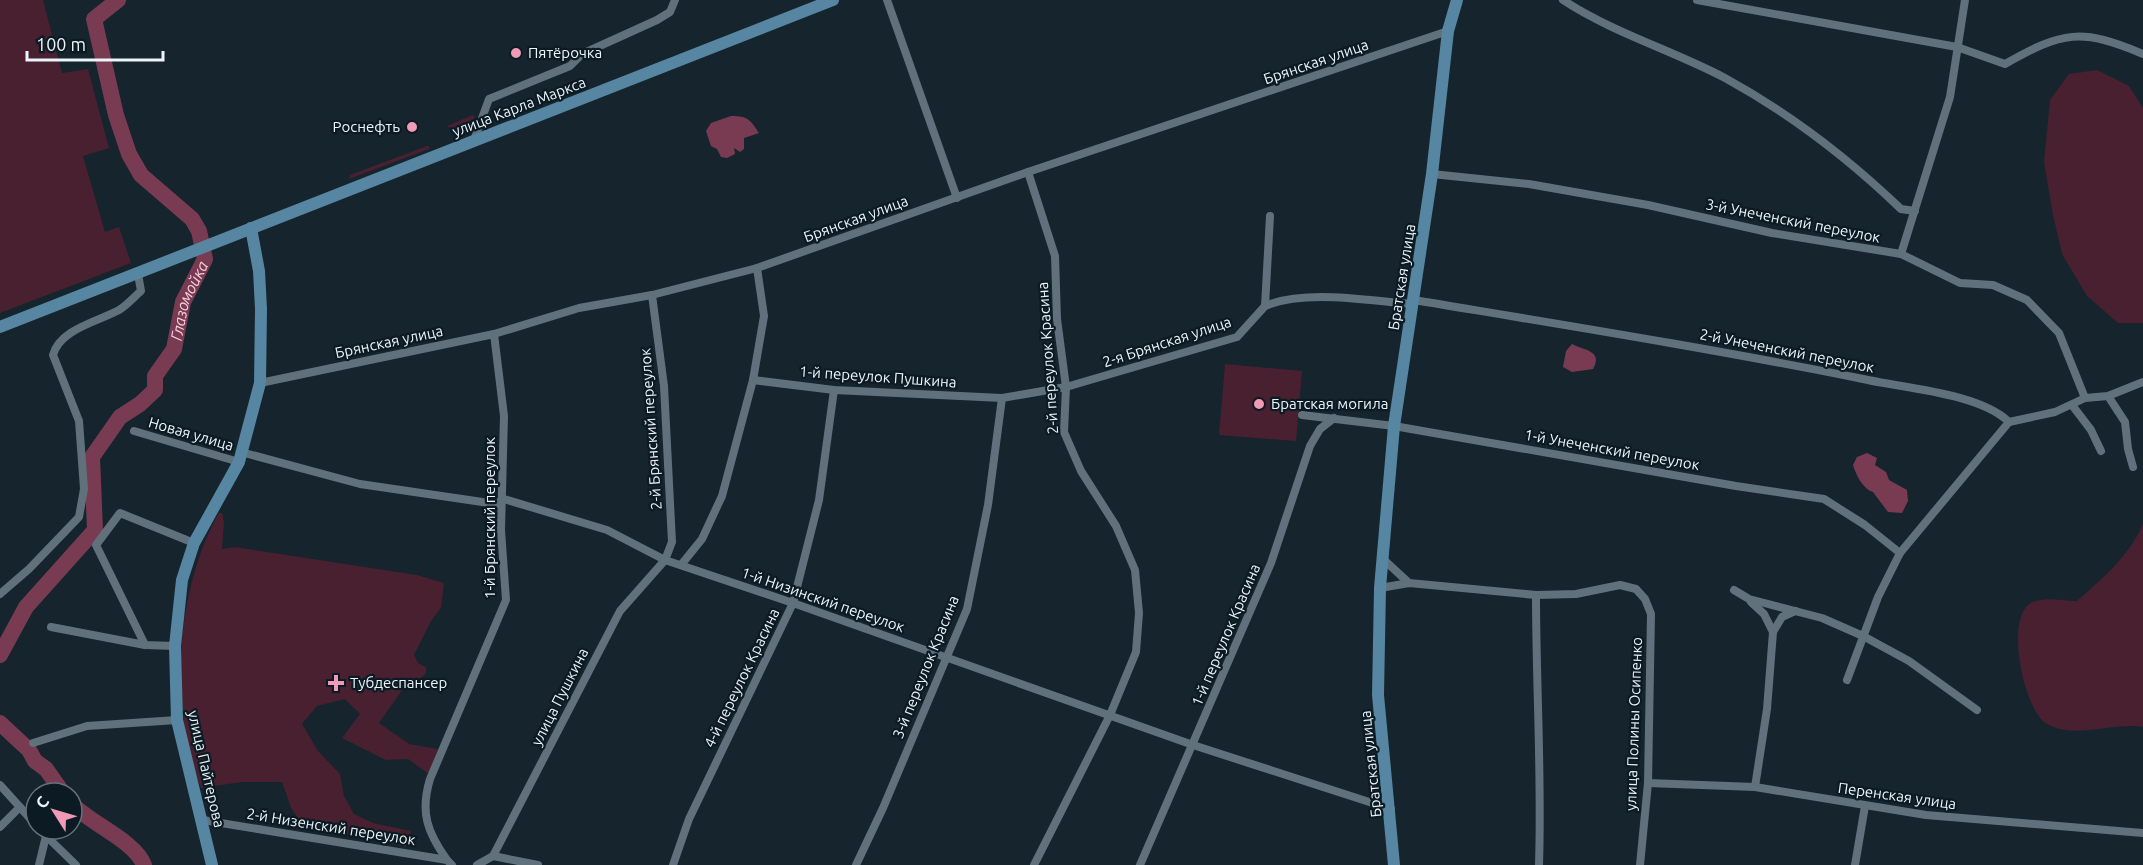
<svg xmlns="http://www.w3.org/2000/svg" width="2143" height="865" font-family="Ubuntu,sans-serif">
	<rect width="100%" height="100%" fill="#15242d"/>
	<g fill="#48202f">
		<path d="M0,0H43L62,73L88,69L109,148L83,156L105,232L119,227L131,263L0,313Z"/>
		<path d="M2097,70L2129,86L2143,108V323H2118L2087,296L2062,254L2053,215L2044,162L2050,100L2069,74Z"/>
		<path d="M473,115L475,118L464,133L447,126Z"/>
		<path d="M427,146L430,147L429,149L349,179L350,175Z"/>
		<path d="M1225,364L1302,371L1296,441L1219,435Z"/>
		<path d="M219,513H222L224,522L222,549L235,547L417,575L444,583L441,608L431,621L414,655L418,663L426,667V673L420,679H410L379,723L409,744L438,749L430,775L408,759L386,760L342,738L360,714L345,699L317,706L302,724L318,751L340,774L344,796L354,814L373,823L411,831L406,847L302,824L291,808L282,782H242L201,788C168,709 176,587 219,513Z"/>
		<path d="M2143,524V727C2112,722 2076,740 2047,724C2024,711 2006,624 2028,605C2040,595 2062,601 2077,601C2103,578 2129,556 2143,524Z"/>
	</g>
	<g fill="#793b51">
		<path d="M731,116C749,116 750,120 759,133L744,138V149L740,152L734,148L735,154L727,158L721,157L717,149L711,146L706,131L711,123Z"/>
		<path d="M1572,344C1582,350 1604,350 1593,369L1572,372L1563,367L1566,351Z"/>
		<path d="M1867,453L1877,458L1875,465L1886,472L1889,480L1907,490L1908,501L1902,513L1888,512L1873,492C1863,489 1856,475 1853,465L1857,457Z"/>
	</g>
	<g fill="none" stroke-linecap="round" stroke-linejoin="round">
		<g stroke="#793b51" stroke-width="16">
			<path id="s1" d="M0,655L26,607L95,530L92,457L120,417L140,404L155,390V376L174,349L183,302L205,259L199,231L192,219L141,175L129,154L116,115L94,19L118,0"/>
			<path d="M0,723L29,750L35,761L46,769L63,793"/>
			<path d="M72,804C91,824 135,841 144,865"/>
		</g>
		<g stroke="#60717c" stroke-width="8">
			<path d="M887,0L957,198"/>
			<path d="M1563,0C1613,33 1672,50 1725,78C1789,113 1848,158 1901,209L1915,211"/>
			<path d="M1697,0L1957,47L2005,64C2063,31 2081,28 2143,54"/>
			<path d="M474,140L489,99L570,66L582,54L657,20L670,12L675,0"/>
			<path d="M1028,172L1055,256L1057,319L1066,387L1064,432L1081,471L1116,526L1135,570L1139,613L1136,652L1110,715L1034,865"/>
			<path d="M1432,174L1529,184L1648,205L1772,233L1901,254L1960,283L1993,285L2027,300L2059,333L2085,398"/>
			<path d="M1901,254L1950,97L1965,0"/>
			<path d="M1414,300C1564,325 1714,349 1863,379C1903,388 1980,393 2009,422L2055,412L2085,398L2108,396L2143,382"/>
			<path d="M1265,306C1306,289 1369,301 1412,304"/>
			<path d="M753,380L834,390L1002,398L1066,387L1237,337L1265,306L1270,216"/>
			<path d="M260,383L494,334L579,308L652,295L757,268L1028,172L1448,31"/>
			<path d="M2108,396L2125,422L2128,449L2133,467"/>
			<path d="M2072,405L2091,430L2101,451"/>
			<path d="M1302,415L1394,426L1736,486L1824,499L1865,525L1900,553"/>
			<path d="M134,431L239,462"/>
			<path d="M241,452L360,484L496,504L504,499L607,530L665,560L793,603L1193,745L1391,809"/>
			<path d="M1383,559L1409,583"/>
			<path d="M681,565L702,539L722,496L753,380L764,316L757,268"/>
			<path d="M1380,588L1409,583L1536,595L1576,594L1620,585L1636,589L1645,599L1651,614L1648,783L1640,865"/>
			<path d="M1734,590L1749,599L1822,618L1863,636L1909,661L1977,710"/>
			<path d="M0,594L29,569L79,517L84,489L79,421L53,355C60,329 97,322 119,310C127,305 134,297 141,291L138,274"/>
			<path d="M1536,595C1536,685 1542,775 1539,865"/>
			<path d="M1751,602L1764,614L1773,632L1767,709L1755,787"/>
			<path d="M51,627L145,645L175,646"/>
			<path d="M1773,632L1782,617L1795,611"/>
			<path d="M145,645L96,545L120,513L194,543"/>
			<path d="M1847,680L1878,597L1900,553L2009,422"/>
			<path d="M33,743L87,726L177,720"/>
			<path d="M1648,783L1755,787L1926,815L2143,833"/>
			<path d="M0,785L36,825"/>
			<path d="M203,820L447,860L452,865"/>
			<path d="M0,827L20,807"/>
			<path d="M39,829L76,865"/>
			<path d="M493,856L620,611L665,560L672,542L664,386L652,295"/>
			<path d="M493,856L538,865"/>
			<path d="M447,860C427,832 420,812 430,779L506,600L501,530L504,416L494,334"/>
			<path d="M39,865L46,836"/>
			<path d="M477,865L493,856"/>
			<path d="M673,865L689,819L793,603L819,500L834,390"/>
			<path d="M856,865L883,808L967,609L988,505L1002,398"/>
			<path d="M1140,865L1271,563L1310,446L1320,429L1334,418"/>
			<path d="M1855,865L1865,806"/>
		</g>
		<g stroke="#5686a1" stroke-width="12">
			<path d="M0,327L833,0"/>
			<path d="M212,865L177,720L175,646L182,580L194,543L239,462L260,383L261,309L259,271L251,228"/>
			<path d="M1394,865L1378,695L1380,588L1394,426L1432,174L1448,31L1457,0"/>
		</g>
	</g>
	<g fill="#f09ab6" stroke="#0c1a23" stroke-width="2">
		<circle cx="516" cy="53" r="6"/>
		<circle cx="412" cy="127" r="6"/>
		<circle cx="1259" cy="404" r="6"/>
		<path d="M333 674h6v6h6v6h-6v6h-6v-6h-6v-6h6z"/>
	</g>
	<g text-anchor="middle" stroke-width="4.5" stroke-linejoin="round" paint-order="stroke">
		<g font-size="15" fill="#ebf5fb" stroke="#0c1a23" text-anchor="start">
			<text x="528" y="58">Пятёрочка</text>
			<text x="400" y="132" text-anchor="end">Роснефть</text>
			<text x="1271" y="409">Братская могила</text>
			<text x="350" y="688">Тубдеспансер</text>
		</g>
		<g font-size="15" fill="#ebf5fb" stroke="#0c1a23">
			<text transform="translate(1316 62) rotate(-19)" y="5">Брянская улица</text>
			<text transform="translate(519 107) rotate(-21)" y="5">улица Карла Маркса</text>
			<text transform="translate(856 219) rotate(-20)" y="5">Брянская улица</text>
			<text transform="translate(1793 221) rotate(11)" y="5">3-й Унеченский переулок</text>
			<text transform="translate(1402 277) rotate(-81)" y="5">Братская улица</text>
			<text transform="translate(389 342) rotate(-12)" y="5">Брянская улица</text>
			<text transform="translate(1167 342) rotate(-18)" y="5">2-я Брянская улица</text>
			<text transform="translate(1787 351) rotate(11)" y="5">2-й Унеченский переулок</text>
			<text transform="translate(1048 358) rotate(-94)" y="5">2-й переулок Красина</text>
			<text transform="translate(878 377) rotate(4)" y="5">1-й переулок Пушкина</text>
			<text transform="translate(651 429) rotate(-94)" y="5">2-й Брянский переулок</text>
			<text transform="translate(191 434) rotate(16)" y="5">Новая улица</text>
			<text transform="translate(1612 450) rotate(10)" y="5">1-й Унеченский переулок</text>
			<text transform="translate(490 518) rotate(-90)" y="5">1-й Брянский переулок</text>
			<text transform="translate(823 600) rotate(19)" y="5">1-й Низинский переулок</text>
			<text transform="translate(1226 635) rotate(-67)" y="5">1-й переулок Красина</text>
			<text transform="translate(926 667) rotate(-68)" y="5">3-й переулок Красина</text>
			<text transform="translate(742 678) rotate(-64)" y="5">4-й переулок Красина</text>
			<text transform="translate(560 697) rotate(-63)" y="5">улица Пушкина</text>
			<text transform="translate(1634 724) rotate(-88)" y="5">улица Полины Осипенко</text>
			<text transform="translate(1371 764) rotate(-96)" y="5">Братская улица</text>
			<text transform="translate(206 769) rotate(77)" y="5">улица Пайтерова</text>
			<text transform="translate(1897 796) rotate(8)" y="5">Перенская улица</text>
			<text transform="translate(331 827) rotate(9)" y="5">2-й Низенский переулок</text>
		</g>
		<g font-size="16" font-style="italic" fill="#f9d0dc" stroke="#0c1a23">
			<text dy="6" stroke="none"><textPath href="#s1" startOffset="422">Глазомойка</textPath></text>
		</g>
	</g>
	<g transform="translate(54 811) rotate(307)"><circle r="28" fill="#0c1a23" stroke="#657279" stroke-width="1.5"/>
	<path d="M0-4.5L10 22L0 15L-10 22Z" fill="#f09ab6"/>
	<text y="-9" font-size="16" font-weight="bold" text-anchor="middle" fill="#ebf5fb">С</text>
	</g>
	<path d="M27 51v9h136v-9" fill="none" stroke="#ebf5fb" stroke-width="3"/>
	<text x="36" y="51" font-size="18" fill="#ebf5fb" stroke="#0c1a23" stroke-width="4.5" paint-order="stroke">100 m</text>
</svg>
